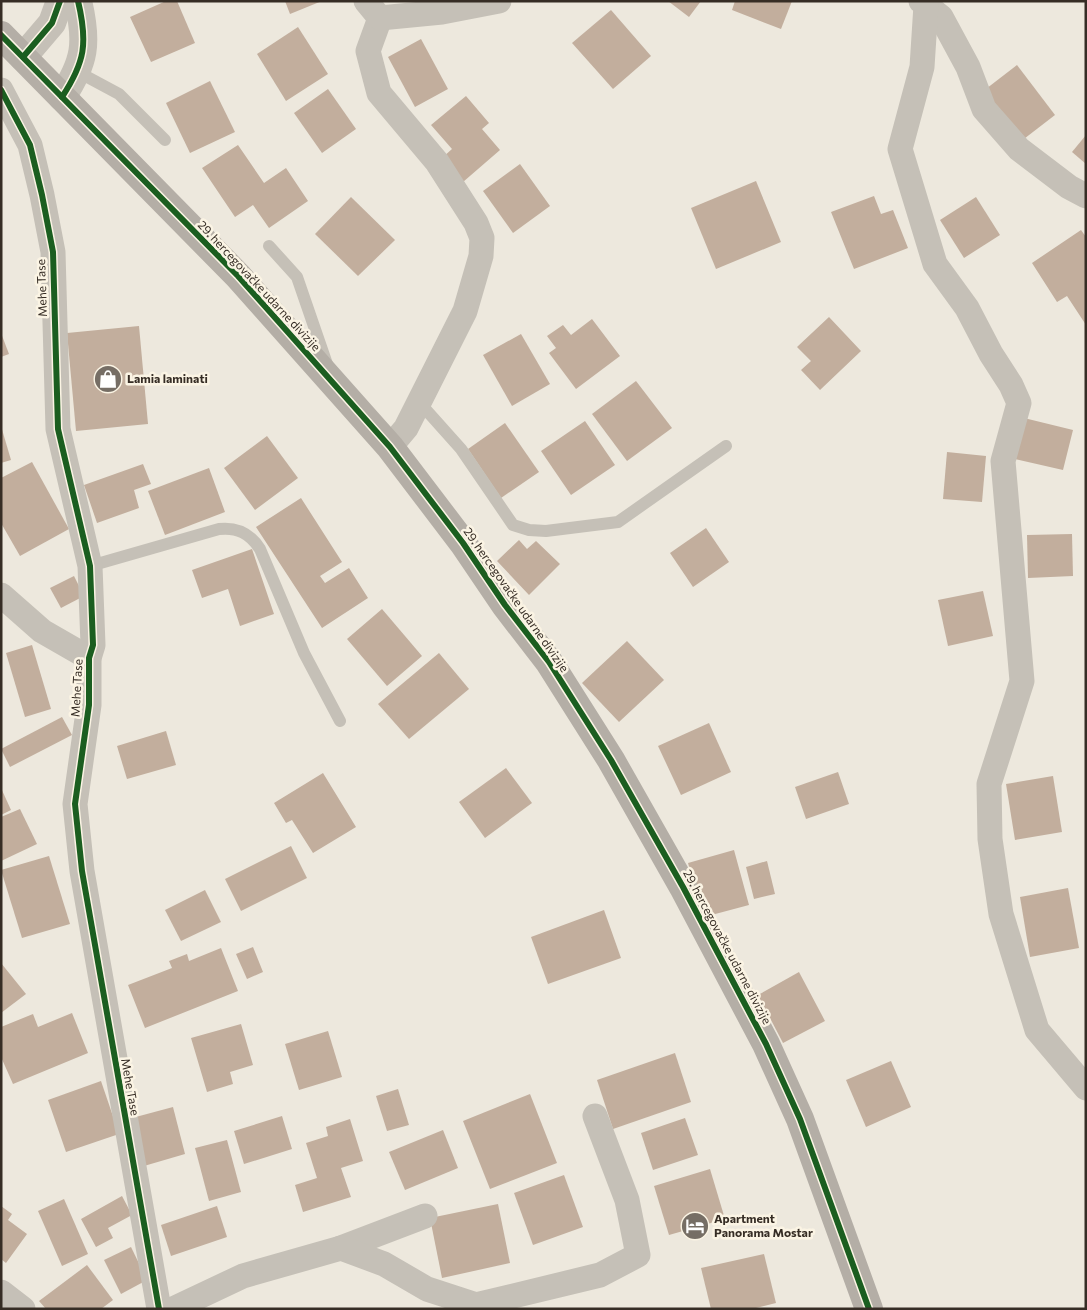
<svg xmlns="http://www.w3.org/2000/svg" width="1087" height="1310" font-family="Commissioner,sans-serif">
	<rect width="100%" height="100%" fill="#ede8dd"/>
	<g fill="#c2ae9d">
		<path d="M166,1H177L195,43L151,62L130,17Z"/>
		<path d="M285,1H322L290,14Z"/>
		<path d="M668,1H701L689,17Z"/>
		<path d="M735,1H792L781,29L732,10Z"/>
		<path d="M611,10L651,56L613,89L572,43Z"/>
		<path d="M298,27L328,74L286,101L257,54Z"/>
		<path d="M421,39L448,89L415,107L388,57Z"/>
		<path d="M1017,65L1055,115L1020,142L982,92Z"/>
		<path d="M210,81L235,132L190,153L166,103Z"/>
		<path d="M328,89L356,129L322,153L294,113Z"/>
		<path d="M466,96L489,123L482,129L500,150L463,182L442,158L452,149L431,125Z"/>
		<path d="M1086,135V164L1072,152Z"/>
		<path d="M238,145L264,183L286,168L308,201L269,228L253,205L235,217L202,168Z"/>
		<path d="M520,164L550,206L513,233L483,191Z"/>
		<path d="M756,181L781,242L716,269L691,208Z"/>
		<path d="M874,196L881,214L893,210L908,248L854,269L831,212Z"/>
		<path d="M351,197L395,240L358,276L315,234Z"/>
		<path d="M976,197L1000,235L964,258L940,220Z"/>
		<path d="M1081,230L1086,237V325L1067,296L1057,302L1032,263Z"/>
		<path d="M829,317L861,351L820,390L801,370L811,361L797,347Z"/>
		<path d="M592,319L620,356L576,389L549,353L556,348L547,336L563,325L571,335Z"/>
		<path d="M139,326L148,424L76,431L67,333Z"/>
		<path d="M1,333L9,354L1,357Z"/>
		<path d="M521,334L550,384L512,406L483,355Z"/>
		<path d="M636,381L672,428L627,461L592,414Z"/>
		<path d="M1024,418L1073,430L1063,470L1015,459Z"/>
		<path d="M585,421L615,465L571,495L541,451Z"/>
		<path d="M505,423L539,472L501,498L468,449Z"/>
		<path d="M1,426L11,460L1,463Z"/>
		<path d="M267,436L298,478L255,510L224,468Z"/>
		<path d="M947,452L986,456L982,502L943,499Z"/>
		<path d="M32,462L69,529L20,556L1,523V478Z"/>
		<path d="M143,464L151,484L134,490L139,508L97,523L84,485Z"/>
		<path d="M209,468L225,512L165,535L148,491Z"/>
		<path d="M301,498L342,562L320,576L325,583L349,568L368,598L322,628L256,527Z"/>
		<path d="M706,528L729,562L693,587L670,553Z"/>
		<path d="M1072,534L1073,576L1028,578L1027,535Z"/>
		<path d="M519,540L527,549L536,541L560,564L529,595L497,561Z"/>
		<path d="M252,549L274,614L240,626L228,589L202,598L192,570Z"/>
		<path d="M74,576L84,596L61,608L50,588Z"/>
		<path d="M983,591L993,636L948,646L938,600Z"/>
		<path d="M382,609L422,656L387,686L347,639Z"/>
		<path d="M627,641L664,680L619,722L582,683Z"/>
		<path d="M32,645L51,709L25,717L6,653Z"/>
		<path d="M439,653L469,689L409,739L378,704Z"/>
		<path d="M62,717L72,735L10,767L1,749Z"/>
		<path d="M709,723L731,772L681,795L658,746Z"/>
		<path d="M166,731L176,765L127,779L117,746Z"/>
		<path d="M506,768L532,803L485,838L459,802Z"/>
		<path d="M838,772L849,804L806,819L795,787Z"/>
		<path d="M323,773L356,827L313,853L292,820L286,823L274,803Z"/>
		<path d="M1053,776L1062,832L1015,840L1006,784Z"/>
		<path d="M1,788L11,810L1,815Z"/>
		<path d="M20,809L37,844L1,861V817Z"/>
		<path d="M291,846L307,878L241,911L225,879Z"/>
		<path d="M734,850L749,905L704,917L688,863Z"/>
		<path d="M49,856L70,924L22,938L1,870Z"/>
		<path d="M767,861L775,894L754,899L746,867Z"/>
		<path d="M1068,888L1079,948L1030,957L1020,897Z"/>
		<path d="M205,890L221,922L181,941L165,910Z"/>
		<path d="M604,910L621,958L548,984L531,937Z"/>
		<path d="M253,947L263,972L247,979L236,954Z"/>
		<path d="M221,948L238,991L145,1028L128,985L172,968L169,961L187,954L189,961Z"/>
		<path d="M1,963L26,994L1,1013Z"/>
		<path d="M799,972L825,1021L783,1043L758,995Z"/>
		<path d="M72,1013L88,1053L13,1084L1,1057V1027L33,1014L38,1027Z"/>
		<path d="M241,1024L253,1065L230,1072L233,1084L207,1092L191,1038Z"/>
		<path d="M328,1031L342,1077L299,1090L285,1044Z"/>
		<path d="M675,1053L691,1102L613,1129L597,1080Z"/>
		<path d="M891,1061L911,1107L866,1127L846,1080Z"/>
		<path d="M101,1081L119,1134L66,1152L48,1100Z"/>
		<path d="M398,1089L409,1125L387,1131L376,1096Z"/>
		<path d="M530,1094L557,1163L490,1189L463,1121Z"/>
		<path d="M173,1107L185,1154L144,1166L132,1118Z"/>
		<path d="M282,1116L292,1149L244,1164L234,1131Z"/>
		<path d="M685,1118L698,1155L653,1170L641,1133Z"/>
		<path d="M350,1119L363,1161L341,1168L351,1197L303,1212L295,1185L317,1178L306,1143L328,1136L326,1127Z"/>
		<path d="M443,1130L458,1168L405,1190L389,1152Z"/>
		<path d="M227,1140L241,1192L209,1201L195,1148Z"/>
		<path d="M710,1169L725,1219L669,1235L654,1186Z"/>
		<path d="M564,1175L583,1227L533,1245L514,1193Z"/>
		<path d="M122,1196L132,1215L108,1228L113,1238L96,1247L81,1219Z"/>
		<path d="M64,1199L88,1254L62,1266L38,1211Z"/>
		<path d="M498,1204L510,1263L442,1278L430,1218Z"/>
		<path d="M1,1206L12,1214L8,1220L27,1234L6,1263L1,1259Z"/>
		<path d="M217,1206L227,1237L171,1256L161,1225Z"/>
		<path d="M131,1247L147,1280L121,1294L104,1260Z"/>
		<path d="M764,1254L776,1303L752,1309H711L701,1268Z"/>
		<path d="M87,1265L113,1300L101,1309H46L39,1301Z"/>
	</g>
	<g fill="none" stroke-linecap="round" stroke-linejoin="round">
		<g stroke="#c5c0b7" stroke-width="12">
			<path d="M78,72L119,94L165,140"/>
			<path d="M269,246L297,277L328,367"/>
			<path d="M419,402L461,449L513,525L529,530L546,531L618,522L726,446"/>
			<path d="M90,566L219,529C237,527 250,533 260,549L304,653L340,721"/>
		</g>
		<g stroke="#c5c0b7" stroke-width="25">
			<path d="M366,1L380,18L368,51L379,93L437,162L476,223L482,238L481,256L465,311L406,428L390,447"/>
			<path d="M921,1L941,17L968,67L984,109L1019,149L1069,187L1086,196"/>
			<path d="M926,5L922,67L900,149L935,264L967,308L991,354L1011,385L1019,403L1003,461L1022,681L989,784L990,839L1001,914L1037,1030L1086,1088"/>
			<path d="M380,18L442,12L499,1"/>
			<path d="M1,90L30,145L42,195L53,252L58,429L90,566L93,645L89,658V705L75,804L82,871L159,1309"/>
			<path d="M1,595L42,631L89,658"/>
			<path d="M341,1248L425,1216"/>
			<path d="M1,1292L23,1309"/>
			<path d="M173,1309L243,1276L341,1248L384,1264L427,1289L476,1305L600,1275L638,1255L627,1200L595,1116"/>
		</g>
		<g stroke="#c5c0b7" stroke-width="28">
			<path d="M23,57L52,23L60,1"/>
			<path d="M62,97C85,62 88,43 78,1"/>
		</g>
		<path stroke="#b4aea6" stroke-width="28" d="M1,35L238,276L390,447L463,543L505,605L549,662L611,760L683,887L766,1044L800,1119L869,1309"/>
		<defs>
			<g id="cycleway">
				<path d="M1,35L238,276L390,447L463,543L505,605L549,662L611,760L683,887L766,1044L800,1119L869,1309"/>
				<path d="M23,57L52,23L60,1"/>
				<path d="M1,90L30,145L42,195L53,252L58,429L90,566L93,645L89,658V705L75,804L82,871L159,1309"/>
				<path d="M62,97C85,62 88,43 78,1"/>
			</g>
		</defs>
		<use href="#cycleway" stroke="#fbf4e4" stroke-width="9"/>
		<use href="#cycleway" stroke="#1b5e20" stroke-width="6"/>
	</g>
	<defs>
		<symbol id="shop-disc" viewBox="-11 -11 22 22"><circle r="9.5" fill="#766e65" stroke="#fbf4e4"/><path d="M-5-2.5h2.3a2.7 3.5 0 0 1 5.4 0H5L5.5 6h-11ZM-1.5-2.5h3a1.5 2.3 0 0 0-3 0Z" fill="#fff"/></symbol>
		<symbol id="hotel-disc" viewBox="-11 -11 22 22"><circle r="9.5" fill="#766e65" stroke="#fbf4e4"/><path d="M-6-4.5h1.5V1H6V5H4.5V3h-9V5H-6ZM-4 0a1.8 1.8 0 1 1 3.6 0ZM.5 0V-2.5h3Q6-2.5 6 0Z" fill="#fff"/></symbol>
	</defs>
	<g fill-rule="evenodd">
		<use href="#shop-disc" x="92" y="363" width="32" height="32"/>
		<use href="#hotel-disc" x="679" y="1210" width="32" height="32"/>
	</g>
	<g text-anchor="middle" stroke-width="5" stroke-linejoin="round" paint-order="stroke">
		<g font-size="12" fill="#362d25" stroke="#fbf4e4">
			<text transform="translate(259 286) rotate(47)" y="4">29. hercegovačke udarne divizije</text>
			<text transform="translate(42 288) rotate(-92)" y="4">Mehe Tase</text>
			<text transform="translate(516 600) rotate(55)" y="4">29. hercegovačke udarne divizije</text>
			<text transform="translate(77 688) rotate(-87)" y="4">Mehe Tase</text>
			<text transform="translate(727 947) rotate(62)" y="4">29. hercegovačke udarne divizije</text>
			<text transform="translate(130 1087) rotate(80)" y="4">Mehe Tase</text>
		</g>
		<g font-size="12" font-weight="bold" fill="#362d25" stroke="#fbf4e4" text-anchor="start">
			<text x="127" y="383">Lamia laminati</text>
			<text x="714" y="1223">Apartment<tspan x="714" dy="14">Panorama Mostar</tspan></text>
		</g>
	</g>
	<rect width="1087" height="1310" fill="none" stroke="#362d25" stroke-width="5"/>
</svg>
